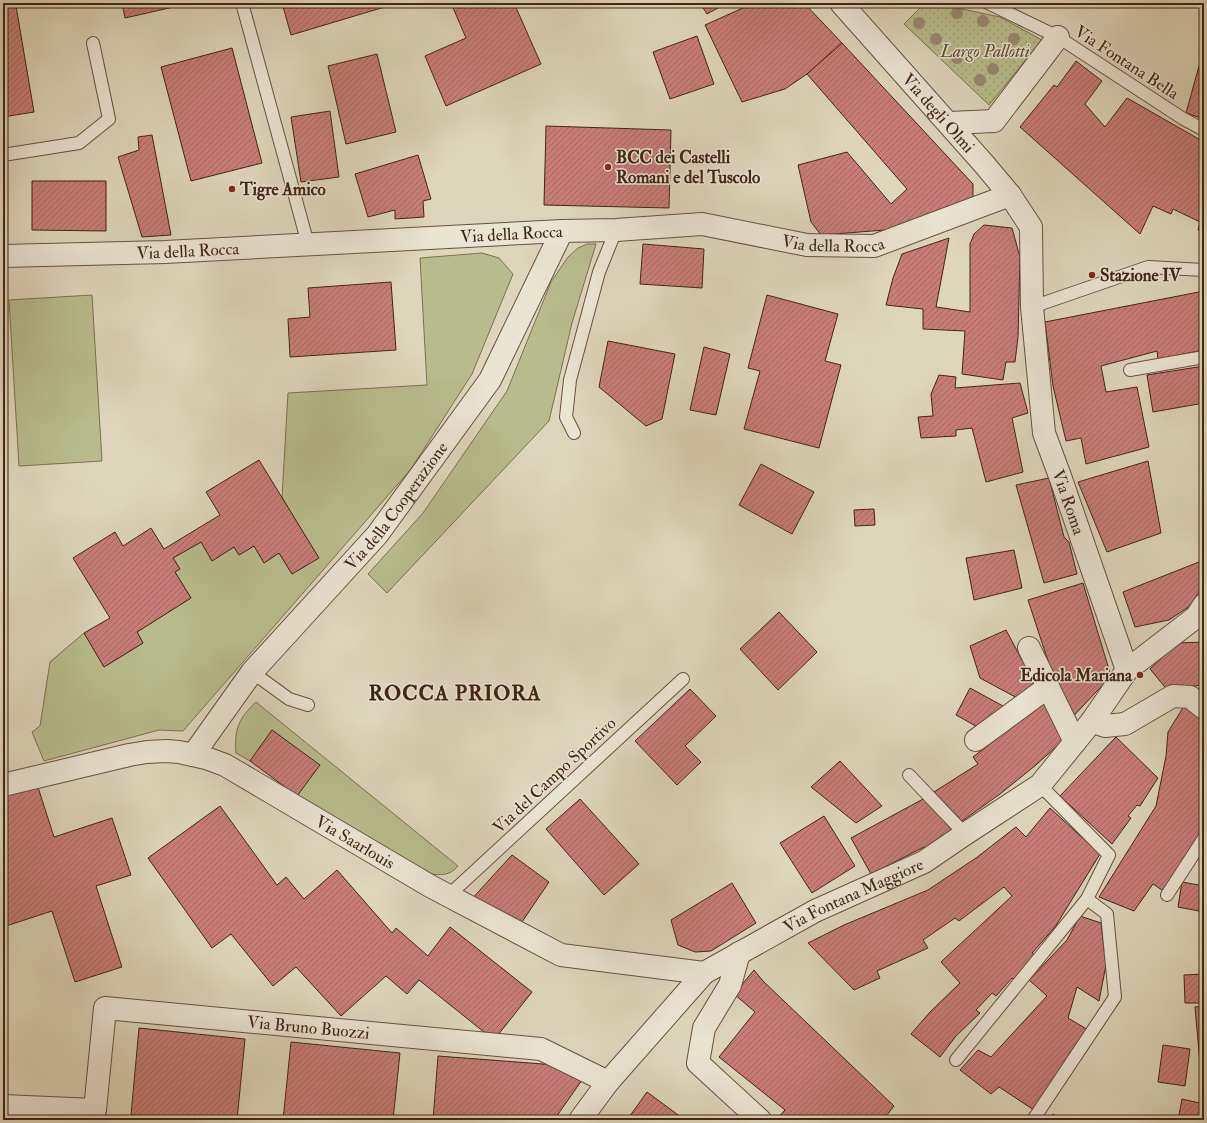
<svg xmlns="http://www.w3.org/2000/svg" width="1207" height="1123" font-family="'IM FELL Double Pica',serif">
	<defs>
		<pattern id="garden-dots" width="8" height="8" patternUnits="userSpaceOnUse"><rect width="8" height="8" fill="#b8bc8c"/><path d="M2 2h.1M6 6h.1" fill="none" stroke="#9fa178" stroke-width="1.8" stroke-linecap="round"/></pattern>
		<pattern id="building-hatch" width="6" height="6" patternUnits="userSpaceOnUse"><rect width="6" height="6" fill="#c97d79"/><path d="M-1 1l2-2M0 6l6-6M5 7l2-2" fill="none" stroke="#a56662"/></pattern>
	</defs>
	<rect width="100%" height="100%" fill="#ded6bb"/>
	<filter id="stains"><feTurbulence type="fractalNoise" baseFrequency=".005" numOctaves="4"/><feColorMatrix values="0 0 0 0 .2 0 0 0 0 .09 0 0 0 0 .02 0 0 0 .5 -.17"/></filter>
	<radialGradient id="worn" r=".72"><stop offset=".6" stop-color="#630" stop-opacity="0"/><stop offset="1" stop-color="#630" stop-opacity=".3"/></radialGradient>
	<g fill="#b8bc8c" stroke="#7c7050">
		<path d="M587,244H596L572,323L549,421L387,593L368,574L423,513L507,391L551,282L568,257L578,248Z"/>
		<path d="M482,253L499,258L513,274L472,374L411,469L183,731L159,730L44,761L32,732L40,726L50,662L84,633L104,667L143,643L137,632L191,598L175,572L180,569L173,558L201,542L212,561L234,547L239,555L254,546L264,563L279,553L292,574L318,558L282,497L288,393L427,385L420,258Z"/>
		<path d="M92,295L102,461L19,466L9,300Z"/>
		<path d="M256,702L458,866C450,876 439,876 428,873L297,796L319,765L272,730L250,761L236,753C234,729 239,718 256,702Z"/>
	</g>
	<path fill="url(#garden-dots)" stroke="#7c7050" d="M925,3H934L1000,17L1042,40L989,105L904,24Z"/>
	<g fill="url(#building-hatch)" stroke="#412514">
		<path d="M122,3H178V6L125,18Z"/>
		<path d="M282,3H387L388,6L291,35Z"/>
		<path d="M451,3H514L541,64L446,106L425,56L466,38Z"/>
		<path d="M700,3H727L707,14Z"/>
		<path d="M754,3H804L842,43L807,74L785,89L742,102L705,25Z"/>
		<path d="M16,6L34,112L3,117V8Z"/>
		<path d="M697,36L714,84L670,99L653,52Z"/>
		<path d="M842,43L973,184V198L885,230L821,235L811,222L798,165L847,152L891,204L907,189L807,74Z"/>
		<path d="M232,48L262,163L191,181L161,67Z"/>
		<path d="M377,54L396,132L346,144L328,66Z"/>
		<path d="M1076,61L1102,81L1085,104L1105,127L1127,98L1204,142V232L1198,230L1200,222L1173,209L1171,214L1153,206L1140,234L1020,127L1054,85L1057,87Z"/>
		<path d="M1199,66L1204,68V119L1186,113Z"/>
		<path d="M330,111L339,177L301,182L291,117Z"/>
		<path d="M546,126L671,130L669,208L544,205Z"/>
		<path d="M152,135L171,235L142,237L118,157L139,150L138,137Z"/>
		<path d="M418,155L431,199L423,201L424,217L395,219V210L368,217L355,174Z"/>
		<path d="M32,181H106V231L32,230Z"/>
		<path d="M984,225L1012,228L1020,257L1018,337L1015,362H1006L1003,380L962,374L965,331L923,329V309L886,305L893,278L902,254L949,238L936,307L970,312V244L974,234Z"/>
		<path d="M643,244L704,249L702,288L640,284Z"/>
		<path d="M391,282L396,350L290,357L288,319L310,317L308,288Z"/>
		<path d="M1204,291V322H1202L1204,350L1158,359L1157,351L1101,366L1106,392L1137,387L1149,447L1086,464L1081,438L1066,441L1053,386L1045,322Z"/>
		<path d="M767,295L838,314L825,361L841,365L819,448L744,429L760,371L748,368Z"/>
		<path d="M608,341L675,354L662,419L646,426L599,387Z"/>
		<path d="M704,347L730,354L716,415L690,410Z"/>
		<path d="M1204,366V403L1153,412L1147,375Z"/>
		<path d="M939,375L956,377L955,388L1020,383L1028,413L1012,418L1023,472L986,482L972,428L956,430V436L921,438L918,417L933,416L931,394Z"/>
		<path d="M259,460L319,558L292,574L279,553L264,563L254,546L239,555L234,547L212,561L201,542L173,558L180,569L175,572L191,598L137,632L143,643L104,667L84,633L110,618L73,558L115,532L123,546L151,528L164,549L220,515L206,492Z"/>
		<path d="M1148,461L1161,533L1107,552L1078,482Z"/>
		<path d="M761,464L814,492L792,534L739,505Z"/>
		<path d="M1049,478L1064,537L1069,542L1077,574L1044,583L1016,485Z"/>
		<path d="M874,509L875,525L855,526L854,510Z"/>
		<path d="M1014,550L1022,588L974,600L966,558Z"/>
		<path d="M1204,560V584L1190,606L1169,620L1135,627L1123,592Z"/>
		<path d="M1083,583L1111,676L1068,722L1028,600Z"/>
		<path d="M779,612L817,652L778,690L740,649Z"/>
		<path d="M1006,630L1022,660L1039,681L1019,699L980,678L970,646Z"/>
		<path d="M1204,642V684L1169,692L1150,669L1178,643Z"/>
		<path d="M970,688L1003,706L983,730L956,715Z"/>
		<path d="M690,689L716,716L685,746L701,762L677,785L635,741Z"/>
		<path d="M1043,703L1068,736L1036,765L1000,794L962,821L934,792L978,764L973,757Z"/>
		<path d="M1184,706L1204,722V830L1165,892L1153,884L1134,911L1099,897L1156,806L1166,756L1168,732Z"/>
		<path d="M272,730L320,765L297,796L250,761Z"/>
		<path d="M1116,737L1158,778L1140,806L1137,805L1128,816L1131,818L1112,844L1060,796Z"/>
		<path d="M840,761L882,806L856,823L811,787Z"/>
		<path d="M36,781L54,837L112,818L131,875L96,886L122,967L75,982L52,911L3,927V792Z"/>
		<path d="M925,798L954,833L926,849L924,847L871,874L851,838Z"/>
		<path d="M580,799L639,864L604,895L546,829Z"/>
		<path d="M220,806L277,885L286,877L304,899L337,870L392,933L396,928L428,956L450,927L532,992L494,1040L419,980L407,994L386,976L341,1016L296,967L273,986L231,934L212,948L148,858Z"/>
		<path d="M1050,808L1100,854L1055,927L1032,953L1038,957L1015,981L1012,978L996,996L992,993L976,1010L980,1013L956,1036L940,1057L911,1034L930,1012L960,983L941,962L1012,896L1004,887L959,921L955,918L923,940L928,948L877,971L880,978L854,990L808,943L844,925L928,890L976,858L1016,827L1026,837Z"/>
		<path d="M824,816L855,866L812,893L780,843Z"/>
		<path d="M512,855L549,882L522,922L469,902Z"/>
		<path d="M1182,882L1204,886V912L1178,907Z"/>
		<path d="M732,883L756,923L711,951L695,952L678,945L671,920Z"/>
		<path d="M1080,916L1101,923L1106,965L1099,1001L1077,987L1068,1018L1088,1030L1070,1052L1056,1083L1034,1110L999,1087L991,1094L960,1070L978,1050L991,1057L1047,996L1029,980L1067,940Z"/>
		<path d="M754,970L763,981L894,1106L883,1120H776L785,1110L719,1057L755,1012L734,994Z"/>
		<path d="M1204,974V1003H1185L1184,975Z"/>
		<path d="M1204,1006V1063L1200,1064L1195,1007Z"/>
		<path d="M139,1028L245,1039L237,1120H176L131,1115Z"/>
		<path d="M291,1042L400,1053L393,1120H283Z"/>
		<path d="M1163,1045L1190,1049L1185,1086L1158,1082Z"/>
		<path d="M438,1056L556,1065L582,1080L554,1120H433Z"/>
		<path d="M647,1092L685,1120H627Z"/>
		<path d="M1182,1099L1204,1104V1120H1178Z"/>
		<path d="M1053,1114L1062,1120H1049Z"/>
	</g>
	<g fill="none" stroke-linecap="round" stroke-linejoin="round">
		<defs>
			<g id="service">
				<path d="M242,3L308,244"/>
				<path d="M988,3L1058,37L1182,118L1204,130"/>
				<path d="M3,155L79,143L109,119L93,43"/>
				<path d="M1032,307L1148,267L1204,270"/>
				<path d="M1130,370L1204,357"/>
				<path d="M574,433L566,417L570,380L599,272L616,230"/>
				<path d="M252,672L289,699L308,705"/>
				<path d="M909,775L965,834"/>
				<path d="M1167,895L1204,838"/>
				<path d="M448,896L683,679"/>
				<path d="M956,1060L1087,899"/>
				<path d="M1033,1120L1115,997L1107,914L1087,899L1109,855L1040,785"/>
			</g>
			<g id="minor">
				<path id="s1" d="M841,3L984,164L1010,195L1031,227L1032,307L1044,433L1061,479L1127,670"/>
				<path d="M949,123L994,121L1058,37"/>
				<path id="s2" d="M3,256L165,252L562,231L616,230L702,224L807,245L874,246L1010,195"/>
				<path d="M1029,648L1075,742"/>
				<path d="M1092,721L1105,726L1125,724L1173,696L1190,697L1204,708"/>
				<path d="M976,740L1048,687"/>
				<path id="s3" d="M193,755L252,672L377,535L490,380L562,231"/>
				<path id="s4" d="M3,785L129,755L147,752L166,751L179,752L206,758L225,765L430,886L561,955L704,973"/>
				<path d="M739,953L730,985L704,1028L698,1063L760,1120"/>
				<path id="s5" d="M3,1106L95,1110L105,1008L541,1049L608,1082"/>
				<path id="s6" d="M580,1120L608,1082L704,973L815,911L924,862L965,834L1040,785L1092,721L1127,670L1196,617L1204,605"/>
			</g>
		</defs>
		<use href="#service" stroke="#68513e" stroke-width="14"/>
		<use href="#minor" stroke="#68513e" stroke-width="24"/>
		<use href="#service" stroke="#eae4d3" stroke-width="12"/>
		<use href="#minor" stroke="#eae4d3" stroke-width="22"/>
	</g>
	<g fill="#988a70">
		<circle cx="957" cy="13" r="6"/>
		<circle cx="983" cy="21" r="6"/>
		<circle cx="919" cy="23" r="6"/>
		<circle cx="936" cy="39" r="6"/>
		<circle cx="1014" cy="39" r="6"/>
		<circle cx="1004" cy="53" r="6"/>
		<circle cx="957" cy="58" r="6"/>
		<circle cx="993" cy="69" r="6"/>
		<circle cx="980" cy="80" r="6"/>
	</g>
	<g fill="#8f2418" stroke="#eae4d3" stroke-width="1.5">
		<circle cx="608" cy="167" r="4"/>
		<circle cx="232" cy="189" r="4"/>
		<circle cx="1092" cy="275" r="4"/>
		<circle cx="1140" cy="675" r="4"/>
	</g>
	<g text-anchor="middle" stroke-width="3" stroke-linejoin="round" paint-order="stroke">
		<g font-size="17" font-style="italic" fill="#5f4b32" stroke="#eae4d3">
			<text x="985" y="57">Largo Pallotti</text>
		</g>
		<g font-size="17" fill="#412514" stroke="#eae4d3">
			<text transform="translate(1127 62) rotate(33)" y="6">Via Fontana Bella</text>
			<text dy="6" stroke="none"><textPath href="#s1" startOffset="147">Via degli Olmi</textPath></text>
			<text dy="6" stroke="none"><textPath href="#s2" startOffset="509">Via della Rocca</textPath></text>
			<text dy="6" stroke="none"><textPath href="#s2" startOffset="833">Via della Rocca</textPath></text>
			<text dy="6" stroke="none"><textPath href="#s2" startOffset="185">Via della Rocca</textPath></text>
			<text dy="6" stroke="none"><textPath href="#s1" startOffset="574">Via Roma</textPath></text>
			<text dy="6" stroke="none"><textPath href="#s3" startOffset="322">Via della Cooperazione</textPath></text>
			<text transform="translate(554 775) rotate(-43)" y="6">Via del Campo Sportivo</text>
			<text dy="6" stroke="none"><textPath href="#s4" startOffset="379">Via Saarlouis</textPath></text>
			<text dy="6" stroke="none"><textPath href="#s6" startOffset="361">Via Fontana Maggiore</textPath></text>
			<text dy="6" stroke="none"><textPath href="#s5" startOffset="399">Via Bruno Buozzi</textPath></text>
		</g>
		<g font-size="17" font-weight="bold" fill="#412514" stroke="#eae4d3" text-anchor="start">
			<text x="616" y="163">BCC dei Castelli<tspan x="616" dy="20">Romani e del Tuscolo</tspan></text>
			<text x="240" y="195">Tigre Amico</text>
			<text x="1100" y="281">Stazione IV</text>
			<text x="1132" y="681" text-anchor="end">Edicola Mariana</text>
		</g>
		<g font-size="21" font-weight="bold" letter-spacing="1" fill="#412514" stroke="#eae4d3">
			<text x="455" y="700">ROCCA PRIORA</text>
		</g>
	</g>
	<rect width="1207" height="1123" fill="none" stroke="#ded6bb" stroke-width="16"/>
	<rect x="4" y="4" width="1199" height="1115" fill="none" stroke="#412514" stroke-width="2"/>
	<rect x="8" y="8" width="1191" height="1107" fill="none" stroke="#412514"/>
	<rect width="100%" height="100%" filter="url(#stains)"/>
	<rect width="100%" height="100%" fill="url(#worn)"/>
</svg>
